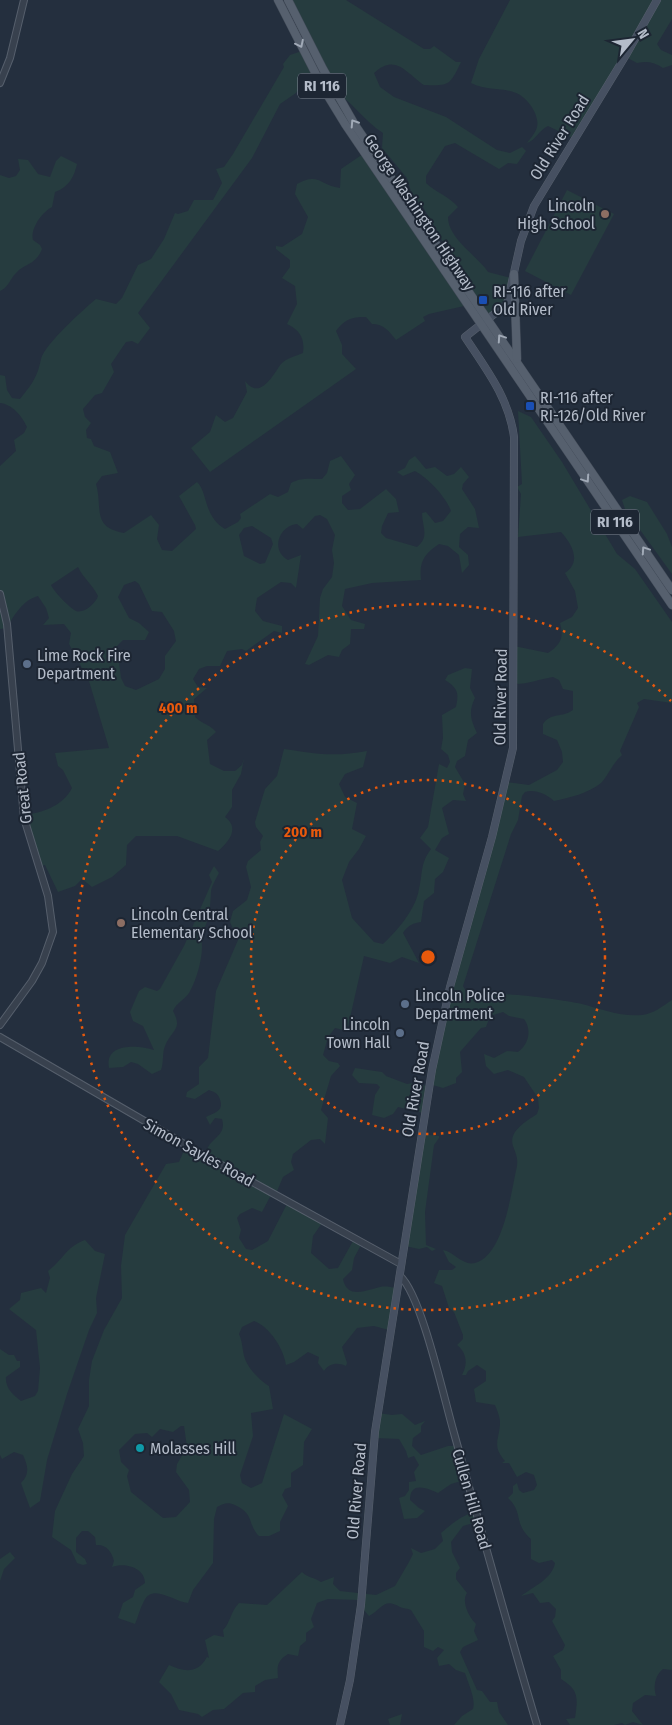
<svg xmlns="http://www.w3.org/2000/svg" width="672" height="1725" font-family="'Fira Sans Condensed',sans-serif">
	<rect width="100%" height="100%" fill="#242f3e"/>
	<g fill="#263c3f" fill-rule="evenodd">
		<path d="M292,0H346L424,49H430L434,46L456,62H461C450,85 450,86 424,85C406,73 396,53 374,73L380,87L394,97L446,117L497,150L510,153L522,147L526,151L517,164L508,163L499,169L455,143L445,146L426,176V183C435,192 449,196 458,207L448,217C448,239 478,256 488,272L511,278L507,301L490,317L442,252L443,242L423,207L413,198L407,178L382,148L383,133C364,121 352,101 333,90Z"/>
		<path d="M510,0H672V19L657,44L661,50L672,55V65L663,68C654,62 647,61 637,63L624,56L573,138L548,126C539,130 536,140 527,143C530,139 536,132 537,127C540,115 527,97 516,93C502,87 487,91 471,83L479,59Z"/>
		<path d="M302,51L314,71L307,76L296,93L280,104L252,158L138,313L150,328L138,344L132,341L126,342L111,364L114,372L102,393L95,395L83,409L85,417L91,423L86,430L87,438L91,439L94,446L110,452L118,473L102,476L96,484C103,508 91,527 124,533L151,515L159,525L157,539L162,550L172,551L196,529L195,525L179,496L197,482C208,492 203,516 225,529L238,522L241,518L240,514L270,494L278,497L288,492L291,483C302,477 310,479 322,479L327,473L330,461L341,456L355,475L349,484L351,490L342,496V503L348,510L360,509L386,489L396,499L399,512L388,513L382,526L381,533L386,538L417,547C430,537 422,526 422,513L426,512L435,523L443,521L451,511C446,497 428,478 415,471L403,476L397,472L405,468L409,460L415,456L426,469L435,467L447,476L454,474L461,467L469,477L463,484L462,489L475,509L479,528L468,527L460,534L459,547L468,555L469,565L462,573L459,555L448,546L439,544C424,554 419,562 421,580L372,583L345,589L342,606L351,620L365,624L364,629H351L350,644L342,650L339,657L328,655L309,665L305,664L318,636L320,598L323,589L332,577L334,563L332,550L335,535L327,519L320,515L315,516L303,529L297,524C279,526 270,550 288,560L301,555L296,588L291,583L281,582L257,598L255,611L263,621L282,626V633L274,631L246,651L242,649L227,651L220,666H207L199,669L193,679L198,687L207,688L194,699L195,717C202,724 211,725 216,732L207,740L210,764L224,771H235L242,765L244,758L241,774L232,790V807L225,817C240,828 229,842 218,851L177,836H136L127,845L126,865L112,877L92,887L82,879L75,886L58,892L45,865L38,867L36,863L23,827L24,815C42,813 63,806 72,788L63,770L58,766L55,753L109,748L89,681L69,644L71,633L64,624L43,625L49,618L46,608L38,596C23,600 14,615 7,628L0,629V466L16,451L14,440L24,433L27,427C22,416 12,404 0,403V375L5,376L7,390L12,398L20,399C32,384 37,378 41,359C45,344 83,310 96,299L116,304L122,298L138,265L151,259L164,239L175,213L178,214L188,211L194,200H213L222,183L216,169L224,167L233,154L284,67L283,64L290,55ZM252,526L271,538L273,544L265,563L260,564L244,556L239,535L244,528ZM78,567C84,579 92,584 98,596C96,603 84,614 76,611C70,608 54,592 51,585ZM135,581L139,584L152,611L162,612L174,631L176,641L165,656V669L159,679L136,690L125,686L121,678L117,646L123,640H145L149,632L139,623L129,618L118,597L124,585Z"/>
		<path d="M363,154L464,306L429,314L423,317L425,321L396,340C389,331 384,324 372,324L366,317C352,317 345,319 336,331L342,345V354L356,369L210,472L191,448L210,432L216,415L225,422L233,418L247,392L245,381C260,401 273,375 281,364C286,358 296,356 303,353C305,339 300,330 287,324L297,304L295,286L282,278L290,267V260L276,249V246L282,247L302,234L308,217L295,194L297,184C319,172 319,185 340,188L341,169Z"/>
		<path d="M61,156L77,164C74,177 69,187 55,192L52,207C42,212 30,229 33,240L40,245L42,249C36,265 25,263 16,273C10,279 8,288 0,291V175L9,178L16,176L20,170L18,159L28,160L38,174L50,177L56,161Z"/>
		<path d="M567,190L614,214L571,295L525,271Z"/>
		<path d="M518,411L531,417L562,462L617,554L635,569L672,622V703L644,699L637,703L639,707L620,751L622,755C612,764 608,776 601,783C589,793 569,798 554,801C546,794 535,789 525,792L522,796L518,820L511,834L463,986L468,995C491,990 557,999 582,1004C601,1009 621,1017 642,1015C653,1014 663,1006 672,1000V1670L663,1669C655,1675 653,1687 656,1696L645,1695L633,1703L632,1711L643,1725L633,1722L625,1725L622,1723L614,1725H570L566,1719L575,1718C578,1698 579,1690 561,1679V1670L553,1656L563,1650L565,1645L552,1621L555,1617L556,1609L549,1602L540,1603L533,1593L521,1596C533,1587 552,1579 555,1563L552,1560L539,1563L531,1559V1539C513,1523 524,1513 508,1498L513,1493V1486L517,1483L519,1490L523,1493L534,1490L537,1485L534,1475L526,1472L517,1477L509,1463H502L505,1461C491,1445 500,1439 500,1422C500,1417 497,1410 495,1405L476,1402L474,1389L486,1381V1371L477,1365L468,1371L466,1375H462C468,1364 467,1353 457,1345L463,1339V1335L454,1312L449,1308L442,1286L434,1283L439,1270H452L456,1267L449,1262L443,1250C454,1252 463,1266 475,1263C504,1255 511,1192 517,1166C518,1158 516,1154 513,1146C508,1131 527,1121 537,1114L539,1108L538,1098L524,1077L508,1070L494,1074L486,1066L484,1054L494,1058L507,1051L518,1052C529,1044 532,1030 524,1019L509,1016L503,1012L490,1016L486,1027L481,1028L460,1052L462,1072L456,1078V1083L443,1088L429,1084L506,782L529,785L557,770L563,762L562,752L557,740L543,734V724C551,712 562,718 573,710V691L563,689L559,680L553,677C540,679 529,684 515,684L514,646L548,653C561,644 564,638 560,623L572,617L578,608L575,591L565,573C582,562 572,544 561,532L518,537L521,494L517,487L522,484Z"/>
		<path d="M630,496L647,502L667,534L672,547V574L625,509L622,500Z"/>
		<path d="M465,668L472,669L470,688L475,698C468,712 471,720 477,733L468,740L465,756L457,761L455,767L465,784L463,794L466,801L453,800L442,808L449,834L442,838L435,850L449,858L443,872L435,879L434,893L424,901L421,922C413,923 407,926 403,933L419,963L402,957L390,963L364,956L347,1031L335,1028L328,1037L323,1055L329,1061L338,1063L340,1066L331,1076L321,1110L328,1118L325,1144L320,1139L311,1140L293,1154L291,1162L294,1170L283,1177L275,1196L271,1195L262,1212L252,1208L240,1214L237,1218L241,1230L239,1238L246,1249L252,1250L268,1241L287,1204L322,1223L313,1236L311,1253L329,1269L338,1268L353,1241L361,1245L354,1258L352,1270L343,1279C347,1300 367,1290 380,1287C385,1286 391,1287 396,1288L389,1330L374,1326L357,1328L342,1347L347,1363L346,1366C338,1362 329,1363 324,1371L318,1363L319,1357L308,1352L294,1362L286,1365C284,1349 269,1326 254,1321L242,1327L239,1334C243,1343 242,1350 245,1359C248,1368 261,1382 269,1386L273,1409L251,1413L253,1436L240,1475L242,1483L251,1488L262,1483L284,1414L312,1429L304,1442L303,1465L291,1473V1487L285,1489L282,1495L288,1506L280,1522V1531L269,1536H259C247,1524 255,1514 235,1505C228,1502 224,1503 217,1507L214,1519L213,1563L193,1590L188,1603C174,1602 153,1583 144,1601C140,1608 138,1617 135,1624L118,1618L123,1603L133,1597L135,1590L145,1583C145,1568 125,1562 112,1567L114,1561C112,1552 106,1544 96,1545L95,1537L88,1531H82L76,1538V1552L85,1559L87,1564L83,1565L77,1563L71,1550L52,1537L55,1511L72,1474L84,1456L83,1443L78,1429L89,1406V1380L92,1361L104,1330L122,1298L121,1266L125,1235L166,1164L179,1162L185,1148L203,1156C205,1153 207,1148 210,1144C217,1136 226,1132 222,1119L215,1118L210,1125L206,1117C217,1112 225,1110 219,1097C216,1092 214,1092 209,1090L195,1099L186,1097L187,1092L199,1084V1067L208,1058L216,991L238,940L230,922L233,911L247,900L251,887L246,867L248,861L261,850L260,842L263,836L256,827L255,822L265,789L277,776L284,749C316,754 335,757 367,751L363,767L345,774L339,784L345,797L357,803L352,829L366,836L359,849L349,862L342,880L352,918L374,942L383,944C397,931 416,909 419,889C423,872 420,864 431,849L420,838L428,827L439,764L447,768L450,762L448,755L441,749L443,738L442,715L456,707C459,693 458,688 445,680L448,675ZM181,1426H184L187,1447L177,1464L176,1472L189,1490L190,1502L176,1517L163,1518L131,1492L127,1476L129,1470L121,1462L119,1450L135,1434L147,1433L152,1437L160,1429L173,1432Z"/>
		<path d="M214,866L219,873C216,879 211,887 211,892C210,907 210,923 200,935C206,949 197,980 189,993C184,1000 176,1003 173,1011C183,1030 172,1029 165,1046C162,1053 164,1062 161,1070L152,1074L138,1064L131,1062L123,1067L109,1068C104,1042 139,1045 154,1050L143,1026L133,1021L130,1012L139,991L145,987L157,991L160,989L184,946L212,882L209,875Z"/>
		<path d="M355,1068L382,1072L386,1076L407,1084L413,1083L427,1086L423,1113L398,1107L393,1114L384,1118L372,1115L375,1095L380,1087L377,1084L359,1083L352,1075Z"/>
		<path d="M421,1134L439,1136V1138L434,1145L425,1212L426,1245L436,1249L432,1251L427,1247L419,1249L405,1246Z"/>
		<path d="M85,1240L95,1251L105,1254L96,1298L97,1313L89,1330L67,1394L47,1460L40,1501L30,1508L21,1483C30,1474 28,1466 23,1455L14,1452L2,1459L0,1455V1349L9,1355H14L17,1361H20V1367L6,1377C5,1388 13,1395 21,1401L35,1396L38,1391L40,1368L36,1330L9,1309L20,1300L21,1293L41,1288L46,1293L50,1278L48,1271C62,1261 67,1246 85,1240Z"/>
		<path d="M378,1413L392,1415L402,1414L415,1425L425,1421L421,1426V1432L413,1438L412,1446L421,1455L448,1446H456L465,1480L451,1484L438,1493C427,1488 410,1481 410,1500L419,1508L425,1511L417,1518L404,1519L399,1498L405,1496L409,1490V1482L416,1481L414,1472L419,1465L414,1456L408,1458L406,1451L399,1439L375,1438Z"/>
		<path d="M475,1512L477,1522L463,1526L451,1542L452,1552L460,1568L456,1573V1579L467,1593C461,1602 469,1617 476,1624L474,1631L478,1640L463,1647L460,1652L477,1690L482,1691L490,1702H497L499,1712L508,1725H454L462,1716L473,1709C476,1699 468,1683 465,1673L456,1670L449,1664L439,1666L437,1658L444,1650L438,1647L433,1651L424,1647V1631L411,1610C407,1608 404,1609 400,1607C384,1597 382,1609 369,1616L362,1608L359,1600L328,1599L317,1603L311,1619L314,1627L306,1633V1641L300,1646L298,1656L288,1654C277,1661 277,1666 278,1678L265,1680L255,1686V1692L243,1693L224,1709L213,1710L202,1717L198,1714L179,1710L171,1694L159,1682L169,1665C184,1672 198,1674 207,1657L209,1658L205,1640L214,1635L224,1637L223,1630C231,1622 230,1612 239,1603L267,1605L302,1572C308,1578 314,1577 321,1582L334,1577L333,1584L340,1591L376,1595L395,1586L409,1562L413,1554L411,1548L421,1553L435,1549L443,1541L441,1533C452,1524 460,1516 475,1512Z"/>
		<path d="M10,1552L15,1558L4,1569L0,1581V1559Z"/>
		<path d="M402,1714L400,1725H390L388,1719Z"/>
	</g>
	<g fill="none" stroke-linecap="round" stroke-linejoin="round">
		<defs>
			<g id="tertiary">
				<path d="M0,83L10,58L24,0"/>
				<path d="M0,594L7,624L24,818L48,896L53,932L42,963L32,981L0,1025"/>
				<path d="M0,1037L198,1152L401,1264"/>
				<path d="M400,1276C422,1296 444,1399 454,1433C481,1530 508,1628 537,1725"/>
			</g>
			<path id="secondary" d="M340,1725L350,1680L361,1605L375,1432L432,1070L450,987L492,837L513,748L514,437C509,398 486,369 465,337L507,304L521,241L534,206L626,55L657,0"/>
			<g id="primary">
				<path d="M278,0L323,88L345,124L672,605"/>
				<path d="M288,0L323,69L355,125L672,590"/>
				<path d="M514,274L517,359"/>
			</g>
		</defs>
		<use href="#tertiary" stroke="#565f6c" stroke-width="8"/>
		<use href="#secondary" stroke="#565f6c" stroke-width="8"/>
		<use href="#primary" stroke="#414a57" stroke-width="9"/>
		<use href="#tertiary" stroke="#38414e" stroke-width="6"/>
		<use href="#secondary" stroke="#465061" stroke-width="7"/>
		<use href="#primary" stroke="#56606e" stroke-width="8"/>
	</g>
	<defs><path id="oneway-chevron" d="M-2-3.5L2.5 0L-2 3.5" fill="none" stroke-width="1.6" stroke-linecap="round" stroke-linejoin="round" transform="scale(1.25)"/></defs>
	<g stroke="#a1aab7">
		<use href="#oneway-chevron" transform="translate(300 44) rotate(64)"/>
		<use href="#oneway-chevron" transform="translate(354 123) rotate(-123)"/>
		<use href="#oneway-chevron" transform="translate(501 338) rotate(-124)"/>
		<use href="#oneway-chevron" transform="translate(586 479) rotate(56)"/>
		<use href="#oneway-chevron" transform="translate(645 550) rotate(-124)"/>
	</g>
	<g fill="none" stroke="#e8590c" stroke-width="2.5" stroke-dasharray="2.5 5">
		<circle cx="428" cy="957" r="177"/>
		<path d="M671 1213A353 353 0 1 1 671 701"/>
	</g>
	<g fill="#8d6e63" stroke="#1d2633" stroke-width="2">
		<circle cx="605" cy="214" r="5"/>
		<circle cx="121" cy="923" r="5"/>
	</g>
	<g fill="#1a4fb4" stroke="#1d2633" stroke-width="2">
		<rect x="478" y="295" width="10" height="10" rx="2.5"/>
		<rect x="525" y="401" width="10" height="10" rx="2.5"/>
	</g>
	<g fill="#5c6f8a" stroke="#1d2633" stroke-width="2">
		<circle cx="27" cy="664" r="5"/>
		<circle cx="405" cy="1004" r="5"/>
		<circle cx="400" cy="1033" r="5"/>
	</g>
	<circle fill="#0f9aa8" stroke="#1d2633" stroke-width="2" cx="140" cy="1448" r="5"/>
	<g text-anchor="middle" stroke-width="4" stroke-linejoin="round" paint-order="stroke">
		<g fill="#1d2633" stroke="#878f9c" stroke-width="1">
			<rect x="298" y="73.5" width="48" height="25" rx="4"/>
			<rect x="591" y="509.5" width="48" height="25" rx="4"/>
		</g>
		<g font-size="15" font-weight="bold" fill="#b4bcc9">
			<text x="322" y="91">RI 116</text>
			<text x="615" y="527">RI 116</text>
		</g>
		<g font-size="16" fill="#b4bcc9" stroke="#1d2633">
			<text transform="translate(559 137) rotate(-58)" y="6">Old River Road</text>
			<text transform="translate(420 212) rotate(56)" y="6">George Washington Highway</text>
			<text transform="translate(500 697) rotate(-89)" y="6">Old River Road</text>
			<text transform="translate(22 788) rotate(-96)" y="6">Great Road</text>
			<text transform="translate(415 1089) rotate(-80)" y="6">Old River Road</text>
			<text transform="translate(199 1152) rotate(29)" y="6">Simon Sayles Road</text>
			<text transform="translate(356 1491) rotate(-85)" y="6">Old River Road</text>
			<text transform="translate(472 1499) rotate(74)" y="6">Cullen Hill Road</text>
		</g>
		<g font-size="16" fill="#b4bcc9" stroke="#1d2633" text-anchor="start">
			<text x="595" y="211" text-anchor="end">Lincoln<tspan x="595" dy="18">High School</tspan></text>
			<text x="493" y="297">RI-116 after<tspan x="493" dy="18">Old River</tspan></text>
			<text x="540" y="403">RI-116 after<tspan x="540" dy="18">RI-126/Old River</tspan></text>
			<text x="37" y="661">Lime Rock Fire<tspan x="37" dy="18">Department</tspan></text>
			<text x="131" y="920">Lincoln Central<tspan x="131" dy="18">Elementary School</tspan></text>
			<text x="415" y="1001">Lincoln Police<tspan x="415" dy="18">Department</tspan></text>
			<text x="390" y="1030" text-anchor="end">Lincoln<tspan x="390" dy="18">Town Hall</tspan></text>
			<text x="150" y="1454">Molasses Hill</text>
		</g>
	</g>
	<circle cx="428" cy="957" r="8" fill="#e8590c" stroke="#1d2633" stroke-width="2.5"/>
	<g font-size="15" text-anchor="middle" font-weight="bold" fill="#e8590c" stroke="#1d2633" stroke-width="4" stroke-linejoin="round" paint-order="stroke">
		<text x="178" y="713">400 m</text>
		<text x="303" y="837">200 m</text>
	</g>
	<g transform="translate(632 40) rotate(61)" stroke="#1d2633" stroke-width="4" paint-order="stroke">
	<path d="M0-4L9 19L0 12L-9 19Z" fill="#b4bcc9"/>
	<text y="-8" font-size="14" font-weight="bold" text-anchor="middle" fill="#b4bcc9">N</text>
	</g>
</svg>
